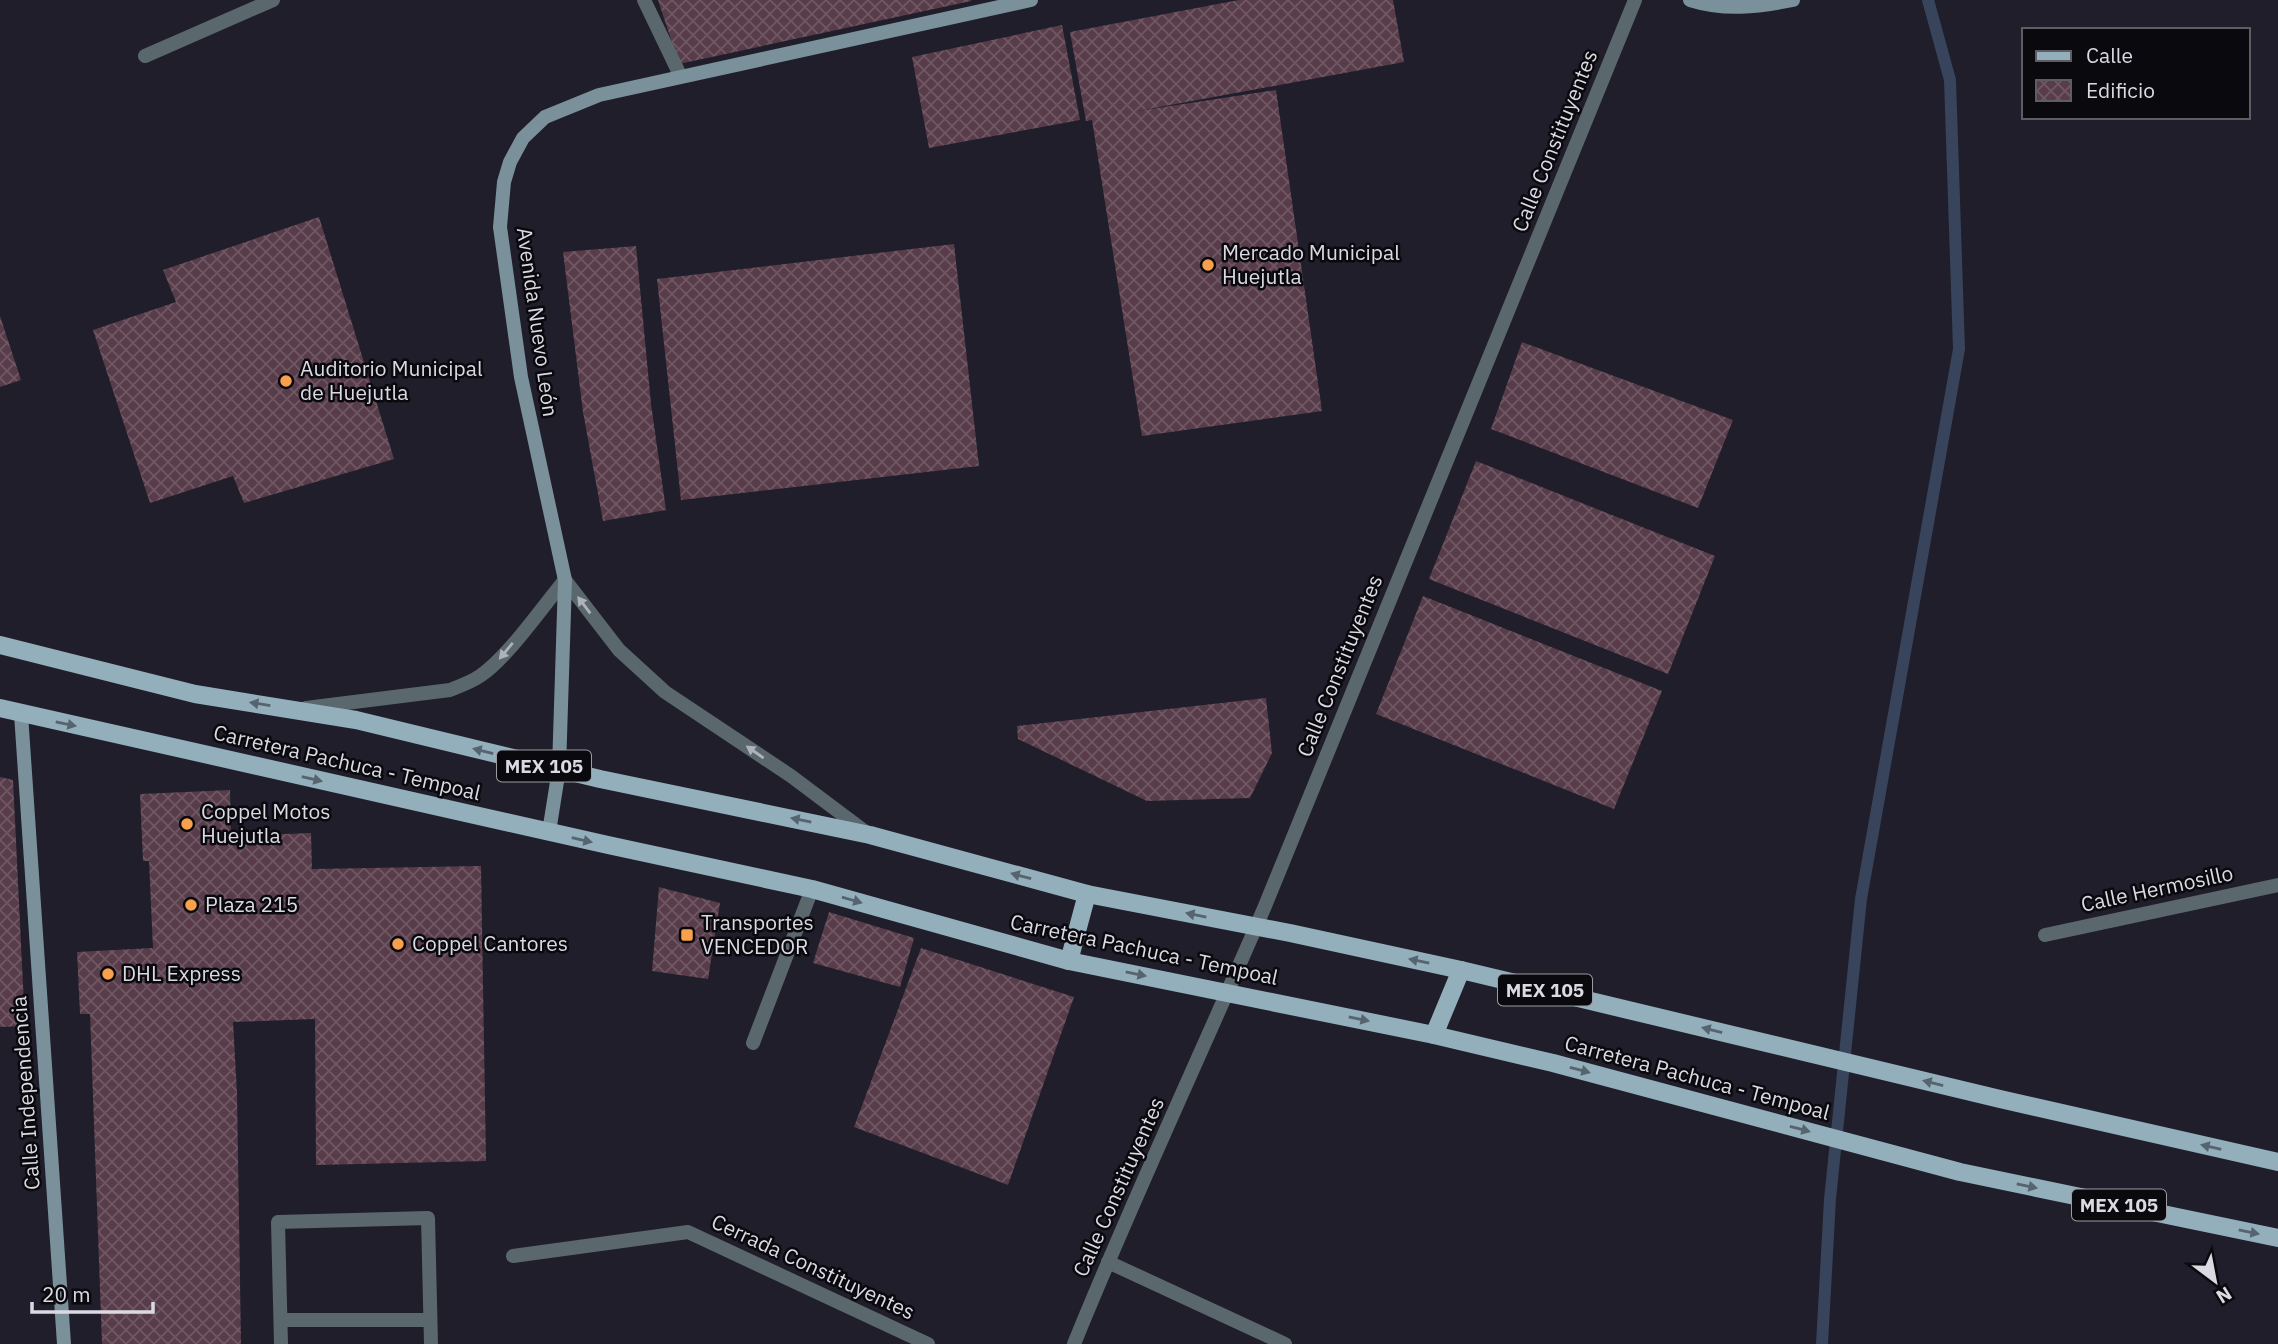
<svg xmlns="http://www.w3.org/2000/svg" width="2278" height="1344" font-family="'IBM Plex Sans',sans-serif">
	<defs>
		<pattern id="building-cross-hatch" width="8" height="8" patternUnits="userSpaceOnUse" patternTransform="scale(1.75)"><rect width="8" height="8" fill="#583c49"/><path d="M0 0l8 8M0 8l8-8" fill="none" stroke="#6f5863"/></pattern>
	</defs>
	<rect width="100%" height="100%" fill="#1f1e2a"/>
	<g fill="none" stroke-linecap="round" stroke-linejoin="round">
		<path stroke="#37445b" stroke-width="12" d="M1822,1344L1830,1199L1861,899L1959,349L1950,80L1928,0"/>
	</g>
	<g fill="url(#building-cross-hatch)">
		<path d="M658,0H971V1L679,64Z"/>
		<path d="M1239,0H1393L1404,62L1138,111L1276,90L1322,411L1142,436L1092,120L1086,121L1070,32Z"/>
		<path d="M1062,25L1080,120L929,148L912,57Z"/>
		<path d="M319,217L394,459L244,503L233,476L150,503L93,330L176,302L163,270Z"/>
		<path d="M954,244L979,466L681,500L657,279Z"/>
		<path d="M636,246L651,404L666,510L603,521L583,412L563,252Z"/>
		<path d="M0,316L21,380L0,387Z"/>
		<path d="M1522,342L1733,420L1698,508L1491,429Z"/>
		<path d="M1476,461L1715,556L1668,674L1429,579Z"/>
		<path d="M1423,596L1662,691L1614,809L1376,714Z"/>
		<path d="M1266,698L1272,753L1250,798L1147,801L1018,739L1017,726Z"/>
		<path d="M0,777L13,780L25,1026L0,1027Z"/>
		<path d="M230,790L231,836L311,833L312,869L481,866L486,1161L316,1165L315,1019L233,1022L237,1093L241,1344H102L90,1014H80L77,952L153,948L149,861H143L140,794Z"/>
		<path d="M659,887L720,903L708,979L652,971Z"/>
		<path d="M829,912L914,938L900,987L813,963Z"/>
		<path d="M921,948L1074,997L1008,1185L854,1127Z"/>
	</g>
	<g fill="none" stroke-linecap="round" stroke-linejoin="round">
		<g stroke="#5a676d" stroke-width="14">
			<path d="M753,1043L812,889"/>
			<path d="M281,1320H430"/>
			<path d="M281,1344L278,1222L428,1218L431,1344"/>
		</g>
		<g stroke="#5a676d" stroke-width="14">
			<path d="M644,0L680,75"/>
			<path d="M145,56L273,0"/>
			<path d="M306,708L450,690C460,686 471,682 480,676C509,656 542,607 565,580L619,650L665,692L791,776L867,833"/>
			<path d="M2045,935L2278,885"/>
			<path d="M513,1256L688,1232L928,1344"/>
			<path d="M1108,1262L1285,1344"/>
			<path d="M1074,1344C1134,1196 1202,1052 1265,906L1635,0"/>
		</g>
		<g stroke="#7a909a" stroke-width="14">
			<path d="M1690,0C1725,11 1758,7 1793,0"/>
			<path d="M21,714L64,1344"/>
			<path d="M549,832L559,769L565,580L521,377L500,227L504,182L510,162L523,138L545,117L599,95L1031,0"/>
		</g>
		<g stroke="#93afbc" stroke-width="18">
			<path d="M0,645L195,694L356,720L600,779L870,835L1087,894L1290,933L1461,970L2000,1099L2278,1162"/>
			<path d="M0,708L608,845L812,889L1069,961L1434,1035L1553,1063L1960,1172L2278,1238"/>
			<path d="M1069,961L1087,894"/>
			<path d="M1434,1035L1461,970"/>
		</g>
	</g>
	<defs><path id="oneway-solid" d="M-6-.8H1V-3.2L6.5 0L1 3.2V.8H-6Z" transform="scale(1.75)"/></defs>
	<g fill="#aeb2ba">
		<use href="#oneway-solid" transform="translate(584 605) rotate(-127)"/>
		<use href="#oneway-solid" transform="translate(506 651) rotate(130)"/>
		<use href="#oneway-solid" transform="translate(755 752) rotate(-145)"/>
	</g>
	<g fill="#55646e">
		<use href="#oneway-solid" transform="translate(260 704) rotate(-171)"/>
		<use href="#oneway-solid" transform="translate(66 724) rotate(12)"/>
		<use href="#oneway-solid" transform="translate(483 751) rotate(-166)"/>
		<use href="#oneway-solid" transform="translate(312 779) rotate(13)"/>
		<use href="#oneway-solid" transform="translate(801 820) rotate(-168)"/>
		<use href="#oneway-solid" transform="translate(582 840) rotate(13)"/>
		<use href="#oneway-solid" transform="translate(1021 876) rotate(-165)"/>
		<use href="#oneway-solid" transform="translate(852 900) rotate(16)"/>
		<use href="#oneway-solid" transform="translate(1196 915) rotate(-169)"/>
		<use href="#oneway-solid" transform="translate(1419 961) rotate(-168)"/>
		<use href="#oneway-solid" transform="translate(1136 974) rotate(11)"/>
		<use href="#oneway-solid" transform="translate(1359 1019) rotate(12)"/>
		<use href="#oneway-solid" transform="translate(1712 1030) rotate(-166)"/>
		<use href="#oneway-solid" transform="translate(1580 1070) rotate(15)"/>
		<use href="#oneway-solid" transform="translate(1933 1083) rotate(-166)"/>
		<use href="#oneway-solid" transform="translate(1800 1129) rotate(15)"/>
		<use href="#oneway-solid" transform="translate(2211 1147) rotate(-167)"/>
		<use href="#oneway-solid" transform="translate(2027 1186) rotate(12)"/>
		<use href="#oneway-solid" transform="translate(2249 1232) rotate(12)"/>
	</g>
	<g fill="#f9a04c" stroke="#09090e" stroke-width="2.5">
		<circle cx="1208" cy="265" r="7"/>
		<circle cx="286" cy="381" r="7"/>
		<circle cx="187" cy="824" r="7"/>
		<circle cx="191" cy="905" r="7"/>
		<rect x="680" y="928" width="14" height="14" rx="3.5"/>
		<circle cx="398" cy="944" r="7"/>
		<circle cx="108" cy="974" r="7"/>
	</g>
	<g text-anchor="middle" stroke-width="5" stroke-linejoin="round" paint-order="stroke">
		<g fill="#09090e" stroke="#9c9ba3" stroke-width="2">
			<rect x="497" y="750.5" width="94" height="31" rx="5"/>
			<rect x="1498" y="974.5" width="94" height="31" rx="5"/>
			<rect x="2072" y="1189.5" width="94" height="31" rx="5"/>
		</g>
		<g font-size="19" font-weight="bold" fill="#dbdae3">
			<text x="544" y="773">MEX 105</text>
			<text x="1545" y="997">MEX 105</text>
			<text x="2119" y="1212">MEX 105</text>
		</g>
		<g font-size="21" fill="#dbdae3" stroke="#09090e">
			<text transform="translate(1555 141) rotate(-68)" y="7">Calle Constituyentes</text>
			<text transform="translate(537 322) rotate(82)" y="7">Avenida Nuevo León</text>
			<text transform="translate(1340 666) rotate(-68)" y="7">Calle Constituyentes</text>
			<text transform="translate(347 763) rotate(13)" y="7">Carretera Pachuca - Tempoal</text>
			<text transform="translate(2157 889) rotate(-12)" y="7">Calle Hermosillo</text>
			<text transform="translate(1144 950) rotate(12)" y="7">Carretera Pachuca - Tempoal</text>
			<text transform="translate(1697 1078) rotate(15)" y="7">Carretera Pachuca - Tempoal</text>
			<text transform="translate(26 1093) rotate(-94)" y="7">Calle Independencia</text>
			<text transform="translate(1119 1187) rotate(-66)" y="7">Calle Constituyentes</text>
			<text transform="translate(813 1267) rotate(25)" y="7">Cerrada Constituyentes</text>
		</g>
		<g font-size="21" fill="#dbdae3" stroke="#09090e" text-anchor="start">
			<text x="1222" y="260">Mercado Municipal<tspan x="1222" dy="24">Huejutla</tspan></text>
			<text x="300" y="376">Auditorio Municipal<tspan x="300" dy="24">de Huejutla</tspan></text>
			<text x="201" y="819">Coppel Motos<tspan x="201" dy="24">Huejutla</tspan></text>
			<text x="205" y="912">Plaza 215</text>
			<text x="701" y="930">Transportes<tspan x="701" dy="24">VENCEDOR</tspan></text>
			<text x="412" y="951">Coppel Cantores</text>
			<text x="122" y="981">DHL Express</text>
		</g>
	</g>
	<rect x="2022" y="28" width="228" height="91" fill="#09090e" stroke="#5d5d63" stroke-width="2"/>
	<rect x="2036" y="51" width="35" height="10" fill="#93afbc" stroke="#5d5d63" stroke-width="2"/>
	<text x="2086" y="63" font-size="21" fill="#dbdae3">Calle</text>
	<rect x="2036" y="80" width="35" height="21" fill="url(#building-cross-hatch)" stroke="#5d5d63" stroke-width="2"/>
	<text x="2086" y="98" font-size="21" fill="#dbdae3">Edificio</text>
	<g transform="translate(2215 1281) rotate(148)" stroke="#09090e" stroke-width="5" paint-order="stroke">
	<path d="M0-5L12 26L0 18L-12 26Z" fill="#dbdae3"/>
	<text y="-10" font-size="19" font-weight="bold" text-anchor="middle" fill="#dbdae3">N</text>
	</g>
	<path d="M32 1302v10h121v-10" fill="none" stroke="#dbdae3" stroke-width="3.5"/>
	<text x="42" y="1302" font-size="21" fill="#dbdae3" stroke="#09090e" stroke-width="5" paint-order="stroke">20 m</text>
</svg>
